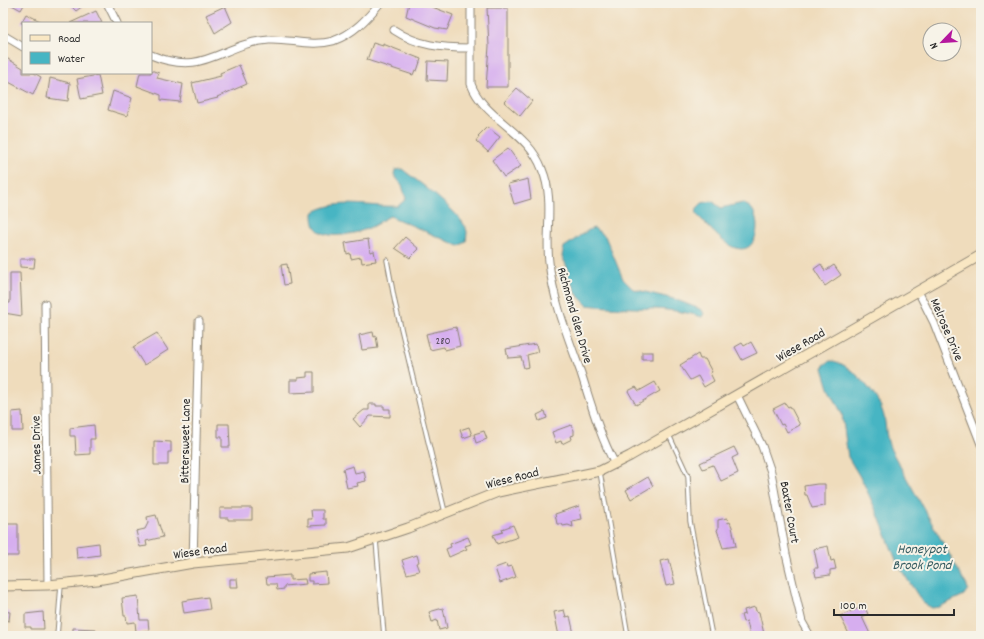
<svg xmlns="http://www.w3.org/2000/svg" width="984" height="639" font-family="Dekko,sans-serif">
	<rect width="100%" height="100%" fill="#f7f3e8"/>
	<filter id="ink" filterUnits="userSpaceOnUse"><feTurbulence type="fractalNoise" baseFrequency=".025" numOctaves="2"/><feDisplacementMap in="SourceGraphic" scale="8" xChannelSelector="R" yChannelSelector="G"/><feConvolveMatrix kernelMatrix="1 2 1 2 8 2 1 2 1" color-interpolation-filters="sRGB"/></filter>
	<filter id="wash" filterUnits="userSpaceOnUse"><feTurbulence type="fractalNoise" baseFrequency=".012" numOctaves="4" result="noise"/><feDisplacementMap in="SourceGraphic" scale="16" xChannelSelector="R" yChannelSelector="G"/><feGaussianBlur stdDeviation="0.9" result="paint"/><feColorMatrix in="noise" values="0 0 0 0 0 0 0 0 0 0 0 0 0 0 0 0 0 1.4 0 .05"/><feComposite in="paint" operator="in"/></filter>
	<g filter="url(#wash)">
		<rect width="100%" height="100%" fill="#efdcbc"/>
		<g fill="#47b5c3" stroke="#397077">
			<path d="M402,169C416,180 465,215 467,232C467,235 466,239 466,242L459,246L390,216C383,219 378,224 371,227C359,233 331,240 319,231C313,227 313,219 313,213C338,197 370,208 398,206L406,199L402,185L394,175L395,170Z"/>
			<path d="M712,201L721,208L743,203C745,205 749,206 751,208C762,220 758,255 736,248C723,245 706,223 696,214L697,208L702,203Z"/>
			<path d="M594,228L605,236L623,279L633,289L674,299L700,309L704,313L702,317C666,305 624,310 587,305L579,297L568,277V269L562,256L564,247C573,242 585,230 594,228Z"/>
			<path d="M830,361C848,360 877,394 882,410C887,422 884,435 891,450L967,586L968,589L964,595L939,607L932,608L923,603L898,565L879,517L863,482L848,457L842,414L829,388L823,368L824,365Z"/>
		</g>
		<g id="blocks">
			<g fill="#d6aeef">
				<path d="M8,3H25L21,10Z"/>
				<path d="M75,3H87L76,11L71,6Z"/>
				<path d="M409,3H422L453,15L447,30L435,28L406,16Z"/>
				<path d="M225,6L232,22L215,33L206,15Z"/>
				<path d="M487,8H508V87H486L489,46Z"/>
				<path d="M96,11L102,23H70Z"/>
				<path d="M26,14L44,23H21Z"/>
				<path d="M373,43L383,46V44L421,59L417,71L415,70L413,75L367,60Z"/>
				<path d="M3,56L23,68V73H34L41,77L33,95L3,79Z"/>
				<path d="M428,61L448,62L447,81L427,80Z"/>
				<path d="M239,65L247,84L217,97L218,98L197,103L192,83L221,76L220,73Z"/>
				<path d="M151,70L159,73L157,78L183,84L180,102L161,100V95L137,86L140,73H151Z"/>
				<path d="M98,75L102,95L81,99L77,79Z"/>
				<path d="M50,78L70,83L68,101L47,98Z"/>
				<path d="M517,88L532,101L520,116L504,102Z"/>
				<path d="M113,91L132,98L127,116L108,110Z"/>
				<path d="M487,127L500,137L488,152L476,141L479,137L478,136Z"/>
				<path d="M508,148L521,166L504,177L492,160Z"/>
				<path d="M528,179L531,199L514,204L508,184Z"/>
				<path d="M405,237L419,249L410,258L395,248Z"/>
				<path d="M368,239L370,252L374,251L376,261L362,263L361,257L351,259L350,253L347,254L345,243Z"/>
				<path d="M20,259H35L34,268L20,267Z"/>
				<path d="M287,264L290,284L284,285L281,265Z"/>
				<path d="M821,264L825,271L834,265L841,275L825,286L814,269Z"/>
				<path d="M10,273H20L22,316L4,313V303H10Z"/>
				<path d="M456,327L460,346L445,350L444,347L430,350L426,334Z"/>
				<path d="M373,332L374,337L376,336L378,348L362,350L359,335Z"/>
				<path d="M157,333L168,350L144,365L133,347Z"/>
				<path d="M751,342L757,353L742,360L735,347L742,343L744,346Z"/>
				<path d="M536,344L538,352L527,355L529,367L524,368L521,357L508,358L506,349Z"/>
				<rect x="642" y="352" width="11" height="7"/>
				<path d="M698,354L700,359H705L712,372L710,373L714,381L704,387L698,376L690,380L680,365Z"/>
				<path d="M307,372H314V392L290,393V380H298V378L307,377Z"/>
				<path d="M655,382L660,391L636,405L628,391L636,387L639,391Z"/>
				<path d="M785,403L788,407L790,406L800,425L787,432L783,424L781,425L773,409Z"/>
				<path d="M369,404H376V406H384V409H390V417L370,416L360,427L353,419L364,410H369Z"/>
				<path d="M22,411L23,431H12V412Z"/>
				<path d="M545,411L547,418L539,421L537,415Z"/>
				<path d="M218,424H229L230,447H222V437H218Z"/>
				<path d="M94,425L95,439H90V454L76,455L75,436H70V428Z"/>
				<path d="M571,425L574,430V435L571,436L572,439L562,444L561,441L556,443L552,432Z"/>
				<path d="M469,427L472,435L463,438L460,430Z"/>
				<path d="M484,431L487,439L476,443L474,434Z"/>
				<path d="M154,441L171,442V452H168V465H154Z"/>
				<path d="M734,447L738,455L732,458L738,473L721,481L713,465L703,469L700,463Z"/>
				<path d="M353,466L355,473L364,471L366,481L357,483L358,486L347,488L343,469Z"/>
				<path d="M648,477L653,486L631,499L626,490Z"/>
				<path d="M817,484H825V506L812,508L807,495H805L804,486Z"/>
				<path d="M579,506L582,519L572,521L573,527L568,525L563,526L562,524H557L555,514Z"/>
				<path d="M220,508H252V520H228V518H220Z"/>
				<path d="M311,510H323V519H326V525L308,526V519H312Z"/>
				<path d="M156,515L163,537L146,541L147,546L140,547L136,531L145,529L148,523L147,517Z"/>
				<path d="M727,518L728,523L730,522L732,527L736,546L723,548L717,530L718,529V520Z"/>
				<path d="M3,524H18V556H4Z"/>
				<path d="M513,525L518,537L497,544L493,535L503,532L502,529Z"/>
				<path d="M468,537L471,544L465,546L467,549L449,557L446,549L451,547L450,544Z"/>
				<path d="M99,543L100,555L77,558L76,546Z"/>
				<path d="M828,546L831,561L834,560L836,569L830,570V575L816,577L814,568H818L814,549Z"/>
				<path d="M417,555L419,562L416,563L419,571L407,574L402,560Z"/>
				<path d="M669,559L675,584L666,586L660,561Z"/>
				<path d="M506,564L507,567L512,566L516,577L500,583L495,568Z"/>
				<path d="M326,572L327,583L312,584V581H308V574Z"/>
				<path d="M290,575V580L305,579L306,584L284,586V589L277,590L276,584H267L266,577Z"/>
				<path d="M230,579H237L238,587H230Z"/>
				<path d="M138,596L140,620H148L149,631L136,632L135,622L127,623L126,616H124L122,598Z"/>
				<path d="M208,597L210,609L184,613L182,601Z"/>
				<path d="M864,606L868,614L862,617L871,636H850L840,616Z"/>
				<path d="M755,607L756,611L759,612L764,634L750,636L747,621L743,622L741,615L745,614L744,610Z"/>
				<path d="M443,608L447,628L439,630L437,620L432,622L429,612Z"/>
				<path d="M564,610L566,617L570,616L574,634L559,636L554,612Z"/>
				<path d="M3,611L10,612L9,621L3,620Z"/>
				<path d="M43,612L44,629H31V627H25V614Z"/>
				<path d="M73,628L96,629V636H73Z"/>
			</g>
		</g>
	</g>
	<g filter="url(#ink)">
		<use href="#blocks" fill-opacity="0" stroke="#8d8474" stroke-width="1"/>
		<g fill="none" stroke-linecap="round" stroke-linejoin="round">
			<defs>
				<g id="lane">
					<path d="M387,260L395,303L445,512"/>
					<path d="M669,435L688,476L690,521L712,636"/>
					<path d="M600,472L628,636"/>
					<path d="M376,540L384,636"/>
					<path d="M57,636L61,585"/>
				</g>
				<g id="street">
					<path d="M107,3L117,23"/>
					<path d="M471,3V84C484,119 528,131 542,169C555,200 545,231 549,262C553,300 568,337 581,373C591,404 600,436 615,464"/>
					<path d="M394,30C418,46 442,48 470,48"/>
					<path d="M3,35L23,47"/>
					<path d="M151,55C206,78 221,43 269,40C290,39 312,47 333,41C353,34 367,19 380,3"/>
					<path d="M918,291L934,323L981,444"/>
					<path d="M45,304L48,585"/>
					<path d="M737,395L762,446L771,472L786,554L802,622L810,636"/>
					<path d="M193,563L199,321"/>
				</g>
				<path id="secondary" d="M3,586L48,585L97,580L193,563L348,548L408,528L498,492L600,471L630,456L981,255"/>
			</defs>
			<use href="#lane" stroke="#8d8474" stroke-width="5.5"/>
			<use href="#street" stroke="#8d8474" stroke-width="9"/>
			<use href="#secondary" stroke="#8d8474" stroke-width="11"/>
			<use href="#lane" stroke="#fff" stroke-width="3.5"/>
			<use href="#street" stroke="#fff" stroke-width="7"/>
			<use href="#secondary" stroke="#f9e7c3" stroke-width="9"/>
		</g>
	</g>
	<g text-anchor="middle" stroke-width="4" stroke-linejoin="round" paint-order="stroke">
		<g font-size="11" fill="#564c5c">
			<text x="443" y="344">280</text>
		</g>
		<g font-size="13" fill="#2b2b2b" stroke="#f7f3e8">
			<text transform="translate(576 315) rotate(74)" y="5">Richmond Glen Drive</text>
			<text transform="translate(948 329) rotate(67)" y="5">Melrose Drive</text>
			<text transform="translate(800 344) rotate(-30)" y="5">Wiese Road</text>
			<text transform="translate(184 441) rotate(-89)" y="5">Bittersweet Lane</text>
			<text transform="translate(35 445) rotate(-91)" y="5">James Drive</text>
			<text transform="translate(512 477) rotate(-14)" y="5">Wiese Road</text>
			<text transform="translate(791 512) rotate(80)" y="5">Baxter Court</text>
			<text transform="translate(200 550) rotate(-8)" y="5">Wiese Road</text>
		</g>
		<g font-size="14" font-style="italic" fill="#355b60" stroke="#f7f3e8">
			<text x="922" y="553">Honeypot<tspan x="922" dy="16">Brook Pond</tspan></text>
		</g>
	</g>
	<rect width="984" height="639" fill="none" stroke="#f7f3e8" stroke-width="16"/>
	<rect x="22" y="22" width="130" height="52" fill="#f7f3e8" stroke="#a5a39c"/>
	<rect x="30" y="35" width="20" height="6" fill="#f9e7c3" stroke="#a5a39c"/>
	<text x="58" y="42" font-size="12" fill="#2b2b2b">Road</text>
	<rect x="30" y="52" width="20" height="12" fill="#47b5c3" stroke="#a5a39c"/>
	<text x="58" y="62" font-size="12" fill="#2b2b2b">Water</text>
	<g transform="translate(942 42) rotate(245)"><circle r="19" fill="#f7f3e8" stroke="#a5a39c"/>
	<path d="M0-3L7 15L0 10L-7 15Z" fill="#b5179e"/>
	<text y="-6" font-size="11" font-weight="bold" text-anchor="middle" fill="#2b2b2b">N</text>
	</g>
	<path d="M834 609v6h120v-6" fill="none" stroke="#2b2b2b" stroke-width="2"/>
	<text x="840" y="609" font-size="12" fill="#2b2b2b" stroke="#f7f3e8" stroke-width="3" paint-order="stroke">100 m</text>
</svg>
